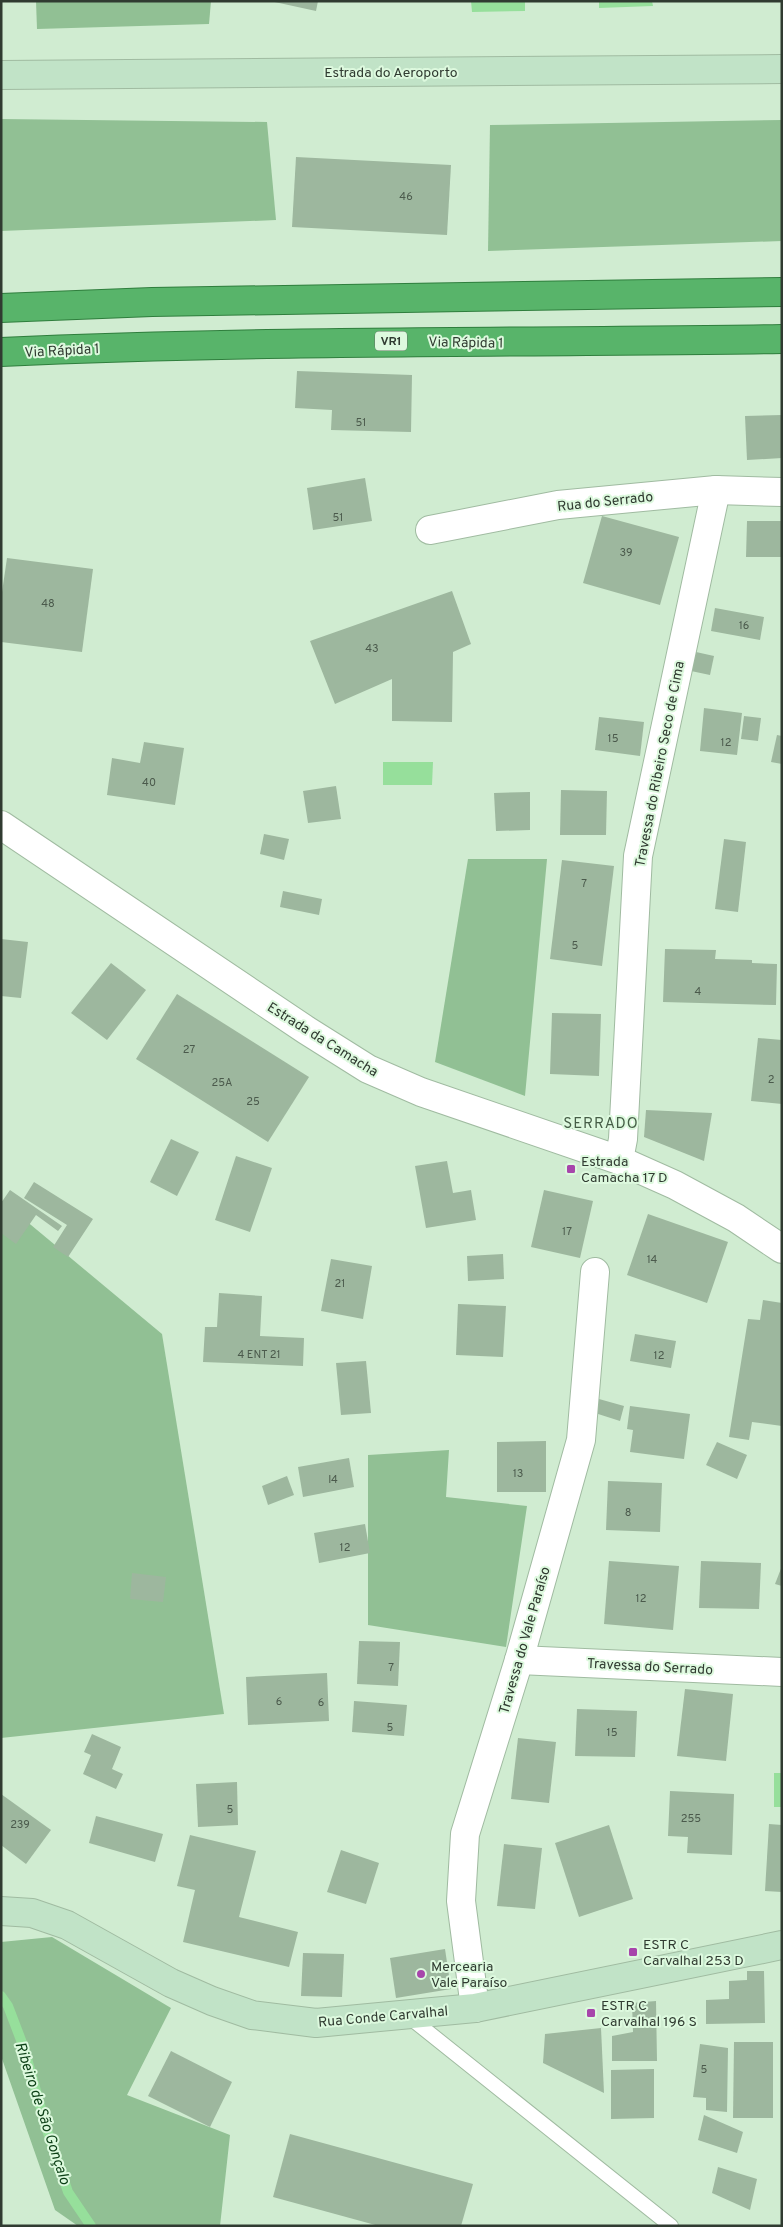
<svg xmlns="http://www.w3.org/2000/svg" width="783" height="2227" font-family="Overpass,sans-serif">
	<rect width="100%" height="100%" fill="#d0ecd1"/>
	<g fill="#91c094">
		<path d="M36,1H211L209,24L37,29Z"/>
		<path d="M1,119L267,122L276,220L1,231Z"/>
		<path d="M782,120V241L488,251L490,125Z"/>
		<path d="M468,859H547L525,1096L435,1062Z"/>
		<path d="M1,1200L162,1334L224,1714L1,1738Z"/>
		<path d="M449,1450L446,1497L527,1506L506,1647L368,1625V1455Z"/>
		<path d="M52,1937L171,2008L127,2095L230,2135L220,2226H78L55,2210L1,2056V1942Z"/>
	</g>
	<g fill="#96df9b">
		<path d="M471,1H525V11L472,12Z"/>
		<path d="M599,1H652L653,6L599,8Z"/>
		<path d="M383,762H433L432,785H383Z"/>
		<rect x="774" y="1773" width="8" height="34"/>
	</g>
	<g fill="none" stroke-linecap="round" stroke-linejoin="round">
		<path stroke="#96df9b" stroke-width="10" d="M1,1996L8,2006L24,2048L47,2130L68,2192L91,2226"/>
	</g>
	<g fill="#9db79e">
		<path d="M270,1H318L316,11Z"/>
		<path d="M296,157L451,165L447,235L292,227Z"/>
		<path d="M297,371L412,375L411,432L331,430L332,410L295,408Z"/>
		<path d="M782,415V458L747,460L745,416Z"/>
		<path d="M365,478L372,521L313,530L307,488Z"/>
		<path d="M602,516L679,537L660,605L583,583Z"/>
		<path d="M747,521H782V557H746Z"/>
		<path d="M7,558L93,569L82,652L1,642V599Z"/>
		<path d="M452,591L471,644L453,652L452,722L392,721V679L335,704L310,641Z"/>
		<path d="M715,608L764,617L760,640L711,631Z"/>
		<path d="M696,652L714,656L710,675L691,671Z"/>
		<path d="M704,708L742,713L737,755L700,751Z"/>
		<path d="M744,716L761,718L758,741L741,739Z"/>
		<path d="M599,717L644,722L640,756L595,750Z"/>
		<path d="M777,735L782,736V764L771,762Z"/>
		<path d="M144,742L184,748L175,805L107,795L112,758L140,763Z"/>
		<path d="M336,786L341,819L308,823L303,791Z"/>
		<path d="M561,790L607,791L606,835H560Z"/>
		<path d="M530,792V830L496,831L494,793Z"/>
		<path d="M264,834L289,839L284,860L260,854Z"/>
		<path d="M724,839L746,842L738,912L715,909Z"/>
		<path d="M562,860L614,866L602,966L550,959Z"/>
		<path d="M283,891L322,899L319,915L280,907Z"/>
		<path d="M1,939L28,942L21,998L1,996Z"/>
		<path d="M665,949L716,950L715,959L752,960V963L777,964L776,1005L663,1002Z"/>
		<path d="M111,963L146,990L107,1040L71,1013Z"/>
		<path d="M177,994L309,1077L268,1142L136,1059Z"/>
		<path d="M552,1013L601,1014L599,1076L550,1074Z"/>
		<path d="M758,1038L782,1040V1104L751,1101Z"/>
		<path d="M646,1110L712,1113L704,1161L644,1137Z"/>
		<path d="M171,1139L199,1152L177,1196L150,1182Z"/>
		<path d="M236,1156L272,1168L250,1232L215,1220Z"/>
		<path d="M447,1161L453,1193L471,1190L476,1220L426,1228L415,1166Z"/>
		<path d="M34,1182L93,1219L68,1257L53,1247L67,1225L24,1198Z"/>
		<path d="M10,1190L62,1226L58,1231L36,1215L16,1244L1,1233V1203Z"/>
		<path d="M544,1190L593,1201L580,1258L531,1247Z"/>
		<path d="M648,1214L728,1242L707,1303L627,1275Z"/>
		<path d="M503,1254L504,1279L468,1281L467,1256Z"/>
		<path d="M331,1259L372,1266L363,1319L321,1311Z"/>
		<path d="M219,1293L262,1296L260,1336L304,1338L303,1366L203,1362L205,1327H217Z"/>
		<path d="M763,1300L782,1303V1426L752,1422L749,1440L729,1437L748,1319L760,1320Z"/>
		<path d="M458,1304L506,1306L503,1357L456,1355Z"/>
		<path d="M635,1334L676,1341L671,1368L630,1361Z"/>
		<path d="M366,1361L371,1413L341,1415L336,1363Z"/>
		<path d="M599,1399L624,1406L620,1421L595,1413Z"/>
		<path d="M630,1406L690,1414L684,1459L630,1452L633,1430L627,1429Z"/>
		<path d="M546,1441V1492H497V1442Z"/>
		<path d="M717,1442L747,1455L737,1479L706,1465Z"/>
		<path d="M349,1458L354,1487L303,1497L298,1467Z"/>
		<path d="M287,1476L294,1495L268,1505L262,1486Z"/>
		<path d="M608,1481L662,1483L660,1532L606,1530Z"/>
		<path d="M365,1524L370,1553L319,1563L314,1533Z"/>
		<path d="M609,1561L679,1566L673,1630L604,1624Z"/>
		<path d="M701,1561L761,1563L759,1609L699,1608Z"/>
		<path d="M782,1566V1586L775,1584Z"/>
		<path d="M132,1573L166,1577L163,1602L130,1599Z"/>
		<path d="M359,1641L400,1642L398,1686L357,1684Z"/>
		<path d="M327,1673L329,1721L248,1725L246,1677Z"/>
		<path d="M685,1689L733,1694L726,1761L677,1756Z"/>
		<path d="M354,1701L407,1705L404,1736L352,1732Z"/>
		<path d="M577,1709L637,1711L635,1757L575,1756Z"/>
		<path d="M92,1734L121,1747L112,1769L123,1774L116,1789L83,1774L91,1755L84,1752Z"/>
		<path d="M518,1738L556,1742L549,1803L511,1799Z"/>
		<path d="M237,1782L238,1825L198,1827L196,1784Z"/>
		<path d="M670,1791L734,1794L732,1855L687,1853L688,1837L668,1836Z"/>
		<path d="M1,1794L51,1830L26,1864L1,1845Z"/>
		<path d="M96,1816L163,1834L155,1862L89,1843Z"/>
		<path d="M769,1824L782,1825V1892L765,1891Z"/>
		<path d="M609,1825L633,1899L579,1917L555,1843Z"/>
		<path d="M190,1835L256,1851L239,1917L298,1932L289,1967L183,1942L195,1890L177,1886Z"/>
		<path d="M504,1844L542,1848L535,1909L497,1906Z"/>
		<path d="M341,1850L379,1863L366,1904L327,1892Z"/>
		<path d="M445,1949L451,1989L396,1998L390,1958Z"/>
		<path d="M303,1953L344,1954L342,1997L301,1996Z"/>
		<path d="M747,1971H764L765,2023L706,2024V2000L729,1999V1981L747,1980Z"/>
		<path d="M656,2001L657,2061H612V2036L633,2032L632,2003Z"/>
		<path d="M601,2028L604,2093L543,2063L545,2034Z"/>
		<path d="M734,2042H773V2118H733Z"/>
		<path d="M700,2044L728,2048L727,2112L706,2110V2098L693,2097Z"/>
		<path d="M171,2051L232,2082L210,2127L148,2096Z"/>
		<path d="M654,2069V2118L611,2119V2070Z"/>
		<path d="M704,2115L743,2132L737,2153L698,2140Z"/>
		<path d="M290,2134L473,2184L461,2226H379L273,2197Z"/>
		<path d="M718,2167L757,2179L750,2210L712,2193Z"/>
	</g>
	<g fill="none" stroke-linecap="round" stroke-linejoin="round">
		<defs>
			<path id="service" d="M408,2016L671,2226"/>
			<g id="minor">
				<path d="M430,530L558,505L716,490L782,492"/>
				<path d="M619,1160L623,1139L638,856L716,490"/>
				<path d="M519,1660L782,1672"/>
				<path d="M475,2008L461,1901L465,1834L519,1660L581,1440L595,1272"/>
			</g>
			<path id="tertiary" d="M1,825L306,1030L368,1069L421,1092L619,1160L675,1185L736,1218L782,1249"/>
			<g id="secondary">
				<path d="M1,75L782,69"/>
				<path d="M1,1911L32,1913L67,1925L171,1983L212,2001L252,2015L316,2023L475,2008L782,1945"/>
			</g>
			<g id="trunk">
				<path d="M1,308L152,302L782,292"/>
				<path d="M1,352C261,340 521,343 782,339"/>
			</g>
		</defs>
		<use href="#service" stroke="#a0bba1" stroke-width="16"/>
		<use href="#minor" stroke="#a0bba1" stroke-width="30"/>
		<use href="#tertiary" stroke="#a0bba1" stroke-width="30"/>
		<use href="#secondary" stroke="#a0bba1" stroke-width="30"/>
		<use href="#trunk" stroke="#2f7e3d" stroke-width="30"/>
		<use href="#service" stroke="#fff" stroke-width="14"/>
		<use href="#minor" stroke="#fff" stroke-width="28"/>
		<use href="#tertiary" stroke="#fff" stroke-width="28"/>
		<use href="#secondary" stroke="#c1e3c7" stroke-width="28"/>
		<use href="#trunk" stroke="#58b46a" stroke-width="28"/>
	</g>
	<g fill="#a745ab" stroke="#ddf9de" stroke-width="2">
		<rect x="566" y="1164" width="10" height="10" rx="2.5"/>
		<rect x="628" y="1947" width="10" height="10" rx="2.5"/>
		<circle cx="421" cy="1974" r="5"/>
		<rect x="586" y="2008" width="10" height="10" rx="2.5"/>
	</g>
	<g text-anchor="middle" stroke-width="4" stroke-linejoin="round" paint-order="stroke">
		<g font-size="11" fill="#4b5a4c">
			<text x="406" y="200">46</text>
			<text x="361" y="426">51</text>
			<text x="338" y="521">51</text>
			<text x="626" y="556">39</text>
			<text x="48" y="607">48</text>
			<text x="744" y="629">16</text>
			<text x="372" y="652">43</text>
			<text x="613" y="742">15</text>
			<text x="726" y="746">12</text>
			<text x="149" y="786">40</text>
			<text x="584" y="887">7</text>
			<text x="575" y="949">5</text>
			<text x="698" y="995">4</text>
			<text x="189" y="1053">27</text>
			<text x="771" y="1083">2</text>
			<text x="222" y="1086">25A</text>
			<text x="253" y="1105">25</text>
			<text x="567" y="1235">17</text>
			<text x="652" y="1263">14</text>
			<text x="340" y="1287">21</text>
			<text x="259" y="1358">4 ENT 21</text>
			<text x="659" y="1359">12</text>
			<text x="518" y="1477">13</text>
			<text x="333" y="1483">I4</text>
			<text x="628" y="1516">8</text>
			<text x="345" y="1551">12</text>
			<text x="641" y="1602">12</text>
			<text x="391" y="1671">7</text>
			<text x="279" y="1705">6</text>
			<text x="321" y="1706">6</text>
			<text x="390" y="1731">5</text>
			<text x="612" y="1736">15</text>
			<text x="230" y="1813">5</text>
			<text x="691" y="1822">255</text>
			<text x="20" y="1828">239</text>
			<text x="704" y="2073">5</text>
		</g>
		<rect fill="#ddf9de" stroke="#647465" stroke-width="1" x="375" y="331.5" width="32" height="19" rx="4"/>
		<g font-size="12" font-weight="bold" fill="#303b31">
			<text x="391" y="345">VR1</text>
		</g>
		<g font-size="14" fill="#303b31" stroke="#ddf9de">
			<text x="391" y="77">Estrada do Aeroporto</text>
			<text transform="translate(466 342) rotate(1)" y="5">Via Rápida 1</text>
			<text transform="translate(62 350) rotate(-3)" y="5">Via Rápida 1</text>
			<text transform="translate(605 501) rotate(-6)" y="5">Rua do Serrado</text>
			<text transform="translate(659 764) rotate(-79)" y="5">Travessa do Ribeiro Seco de Cima</text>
			<text transform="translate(323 1039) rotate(32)" y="5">Estrada da Camacha</text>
			<text transform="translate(524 1640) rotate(-74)" y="5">Travessa do Vale Paraíso</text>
			<text transform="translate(650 1666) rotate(3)" y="5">Travessa do Serrado</text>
			<text transform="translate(383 2016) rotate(-5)" y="5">Rua Conde Carvalhal</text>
		</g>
		<g font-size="14" fill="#303b31" stroke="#ddf9de" text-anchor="start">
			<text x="581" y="1166">Estrada<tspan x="581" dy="16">Camacha 17 D</tspan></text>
			<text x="643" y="1949">ESTR C<tspan x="643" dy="16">Carvalhal 253 D</tspan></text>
			<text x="431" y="1971">Mercearia<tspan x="431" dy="16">Vale Paraíso</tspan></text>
			<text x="601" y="2010">ESTR C<tspan x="601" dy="16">Carvalhal 196 S</tspan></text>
		</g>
		<g font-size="15" letter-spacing="1" fill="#465e47" stroke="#ddf9de">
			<text x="601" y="1128">SERRADO</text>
		</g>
		<g font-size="15" font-style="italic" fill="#0b3f15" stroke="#ddf9de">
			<text transform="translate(43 2113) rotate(72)" y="5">Ribeiro de São Gonçalo</text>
		</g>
	</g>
	<rect width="783" height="2227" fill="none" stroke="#303b31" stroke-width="5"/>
</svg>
